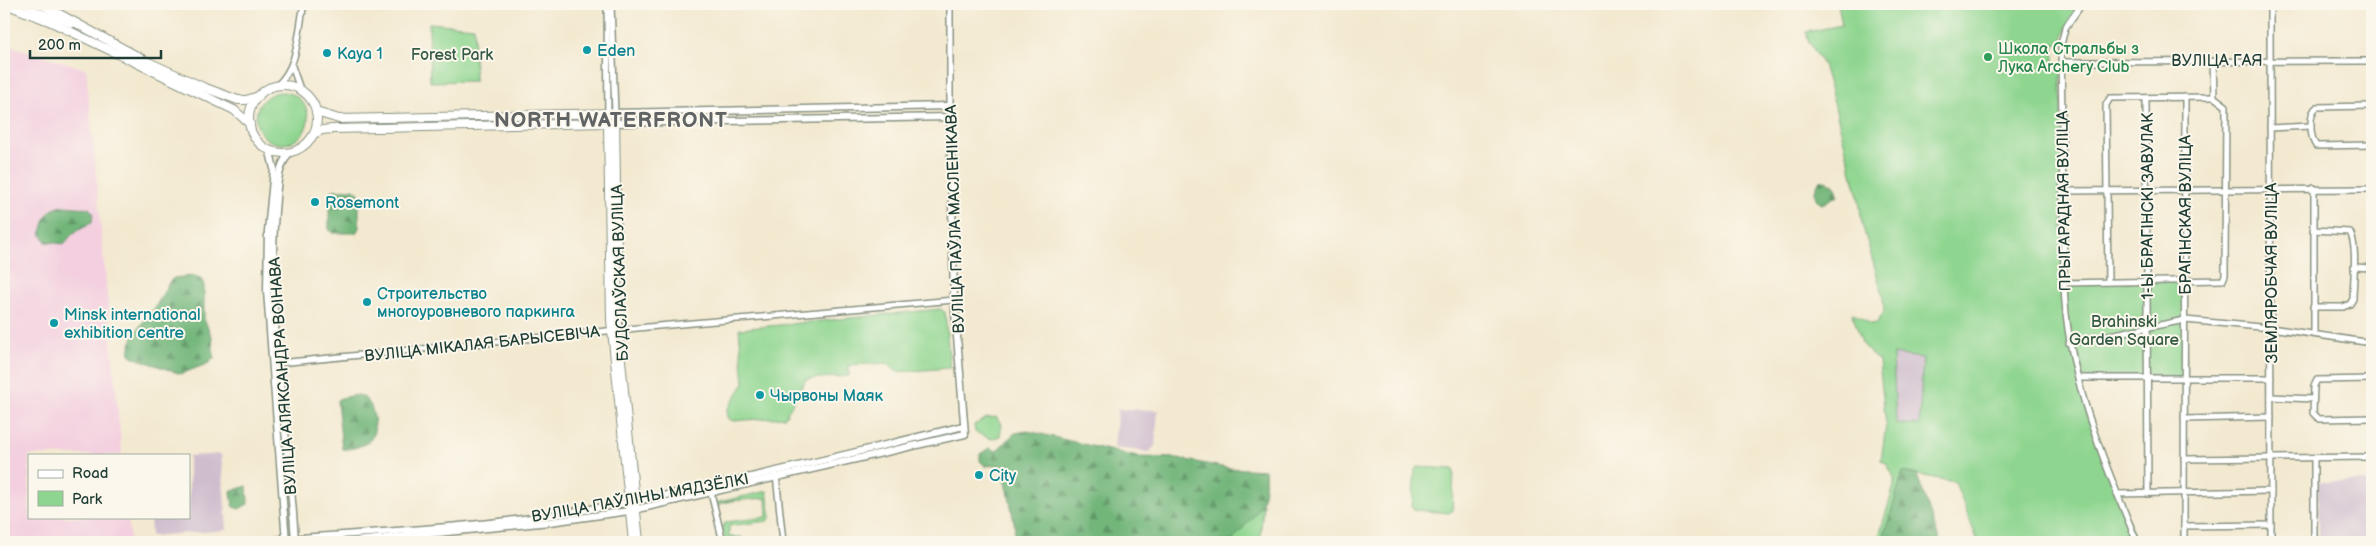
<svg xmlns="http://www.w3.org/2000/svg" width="2376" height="546" font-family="'Balsamiq Sans',sans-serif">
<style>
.built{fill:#f3cfdf}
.industrial{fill:#cfbdce}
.green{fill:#8ed58f;stroke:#568962;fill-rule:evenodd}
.forest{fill:url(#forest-firs);stroke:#487a57}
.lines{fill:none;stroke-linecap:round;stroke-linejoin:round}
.minor-casing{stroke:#899382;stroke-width:8}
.tertiary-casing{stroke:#899382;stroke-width:9}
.secondary-casing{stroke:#899382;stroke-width:10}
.minor{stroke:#fff;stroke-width:5}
.tertiary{stroke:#fff;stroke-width:6}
.secondary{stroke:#fff;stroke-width:8}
.culture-dot{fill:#0f9aa8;stroke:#fbf7ec;stroke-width:2}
.leisure-dot{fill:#2e9e5b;stroke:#fbf7ec;stroke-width:2}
.labels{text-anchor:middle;stroke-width:4;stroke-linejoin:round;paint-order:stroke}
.leisure-label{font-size:16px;fill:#27864d;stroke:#fbf7ec;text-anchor:start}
.culture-label{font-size:16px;fill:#0d838f;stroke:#fbf7ec;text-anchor:start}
.park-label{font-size:16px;fill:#355b46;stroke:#fbf7ec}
.street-label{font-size:16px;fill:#1f3d34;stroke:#fbf7ec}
.district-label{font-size:21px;font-weight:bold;letter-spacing:1px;fill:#616464;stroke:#fbf7ec}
</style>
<defs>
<pattern id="forest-firs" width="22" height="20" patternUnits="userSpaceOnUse" patternTransform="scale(1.25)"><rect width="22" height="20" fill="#72b67a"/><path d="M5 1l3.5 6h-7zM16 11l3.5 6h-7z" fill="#5d9565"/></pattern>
</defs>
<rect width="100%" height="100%" fill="#fbf7ec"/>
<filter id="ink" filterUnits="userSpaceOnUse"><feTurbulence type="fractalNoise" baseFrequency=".02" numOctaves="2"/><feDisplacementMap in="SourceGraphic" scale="10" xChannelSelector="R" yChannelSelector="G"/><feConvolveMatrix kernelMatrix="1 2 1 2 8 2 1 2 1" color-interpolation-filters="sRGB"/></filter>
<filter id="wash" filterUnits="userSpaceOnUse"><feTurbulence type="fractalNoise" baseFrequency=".0096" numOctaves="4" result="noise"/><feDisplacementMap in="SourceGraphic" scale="20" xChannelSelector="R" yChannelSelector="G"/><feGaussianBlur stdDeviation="1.12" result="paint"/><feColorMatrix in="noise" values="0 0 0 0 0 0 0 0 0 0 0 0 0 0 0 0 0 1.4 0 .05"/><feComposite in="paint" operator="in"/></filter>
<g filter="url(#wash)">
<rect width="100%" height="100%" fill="#f3e9d0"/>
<!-- built -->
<path class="built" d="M4,44L86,69L122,455H29V517H128L130,539L93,542H4Z"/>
<!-- industrial -->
<g class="industrial">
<path d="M1893,354L1923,358L1919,425L1896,424Z"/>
<path d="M1118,409L1158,410L1155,446L1149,452L1114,448Z"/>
<path d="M221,454L227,530L151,536L150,517H189V456Z"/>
<path d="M2372,481V542H2318V482Z"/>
</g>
<!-- green -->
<g class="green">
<path d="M1838,4H2082L2070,19L2061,44L2054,45V70L2061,71L2063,282L2185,281V378H2078L2091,423L2136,542H1978L1955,482L1903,472L1882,542H1877L1894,486V477L1886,463L1881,461L1886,425L1879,361L1863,346L1852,313L1871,324L1877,323L1884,312L1883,296L1862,224L1859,200L1830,88L1823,65L1809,42L1806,32L1842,25ZM1893,354L1923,358L1919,425L1896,424Z"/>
<path d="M429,23L474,27L475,81L430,82Z"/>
<circle cx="282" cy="118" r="26"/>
<path d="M940,309L945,312L950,368L897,372L887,363L849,365V376L806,379L785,417L733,421L728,418L727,410L744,383L739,329Z"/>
<path d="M996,417L1002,424L1000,436L991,439L975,432L974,425L987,418Z"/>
<path d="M1417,467L1453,469L1454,472L1452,511L1449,513L1415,510L1412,507L1415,469Z"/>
<path d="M767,491L771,517L768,521L729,526V537H742L741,540H726C722,533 720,529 726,522L767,517L766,498L731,501L719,504V507L716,506L715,503Z"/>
<path d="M1263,503L1260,542H1231Z"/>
</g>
<!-- forest -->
<g class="forest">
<path d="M1825,180C1832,183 1838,187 1838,195L1822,204C1813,200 1813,188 1820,181Z"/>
<path d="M354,189L359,193V228L356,233H332L329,229V192L334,190Z"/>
<path d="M63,206L89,208L93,213L92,223C79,227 72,234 64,244L46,242L41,234C44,220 47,208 63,206Z"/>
<path d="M193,276L200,278L204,284V319L212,337L214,358L209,363L181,374L135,358L130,354C128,334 145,322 156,306C161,298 165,289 170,281L174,278Z"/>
<path d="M358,395C373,398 377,422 373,435C370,445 351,450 342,449L337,400L341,398Z"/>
<path d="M1028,431L1138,457L1176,458L1227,468L1265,470C1268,508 1254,514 1231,542H1013L1015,527L1003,467L1000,465L985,466L980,461V454L989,448L996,451L1015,433Z"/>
<path d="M1903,472L1917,475L1940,542H1882Z"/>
<path d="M247,486L248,504L239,509L233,507L231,491Z"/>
</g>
</g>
<g filter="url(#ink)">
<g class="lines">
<defs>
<g id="minor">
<path d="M23,4L72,25"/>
<path d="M607,4L608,123"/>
<path d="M611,4L615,113"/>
<path d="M950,4V106"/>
<path d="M2082,4L2065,28L2061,45L2064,283C2066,373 2103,460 2137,542"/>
<path d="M2270,4L2271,542"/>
<path d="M2062,62L2372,61"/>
<path d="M292,66L300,89"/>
<path d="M276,86C299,68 298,31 304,4"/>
<path d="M2146,99L2148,494"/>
<path d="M2372,106L2317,107C2308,113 2310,137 2316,146L2372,145"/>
<path d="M2270,128L2311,126"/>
<path d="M2064,191L2372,189"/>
<path d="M2354,267L2372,268"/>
<path d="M2108,281L2106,105L2110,98L2214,97"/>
<path d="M2064,283L2223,280L2225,275L2226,106L2214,97L2213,61"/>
<path d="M2313,307H2343L2350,304L2353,299C2353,282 2358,247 2350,232L2313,230"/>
<path d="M2314,334V188"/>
<path d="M2069,343L2185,320L2271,328L2372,343"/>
<path d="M279,363L658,326L954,300"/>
<path d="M2078,378H2271"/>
<path d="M2372,379L2317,380L2314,386L2313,413L2319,419L2372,418"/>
<path d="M2271,397L2313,399"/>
<path d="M2184,419L2271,417"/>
<path d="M2184,459L2372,457"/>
<path d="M776,475L783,542"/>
<path d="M711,493L723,542"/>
<path d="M2117,494L2271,491"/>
<path d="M2184,526L2271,525"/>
<path d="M2184,542L2185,97"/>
<path d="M2314,542V458"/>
</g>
<g id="tertiary">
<path d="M612,123L950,117"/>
<path d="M270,152L274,169L268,231L267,291L286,542"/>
<path d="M289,153C276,170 277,190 275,211C266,322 289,432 295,542"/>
<path d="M251,542C362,532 475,529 585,510C713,489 838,456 964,426"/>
<path d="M346,542L550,522L629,511L965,434L954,300L950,106L615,113"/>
</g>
<g id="secondary">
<path d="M5,4L49,21L234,110L250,124"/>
<path d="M41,4L146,61L203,87L238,100H246L259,96"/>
<circle cx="283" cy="119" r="34"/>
<path d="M316,112L339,119L615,113L618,330L639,542"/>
<path d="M314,134L322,130L333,129L608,123L611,320L633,542"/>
</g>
</defs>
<!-- minor casing -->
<use href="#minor" class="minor-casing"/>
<!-- tertiary casing -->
<use href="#tertiary" class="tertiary-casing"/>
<!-- secondary casing -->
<use href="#secondary" class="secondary-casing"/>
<!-- minor -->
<use href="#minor" class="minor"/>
<!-- tertiary -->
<use href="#tertiary" class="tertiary"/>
<!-- secondary -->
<use href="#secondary" class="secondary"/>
</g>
</g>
<!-- markers -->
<g class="culture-dot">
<circle cx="587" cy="50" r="5"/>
<circle cx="327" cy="53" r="5"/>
<circle cx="315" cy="202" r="5"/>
<circle cx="367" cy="302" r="5"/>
<circle cx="54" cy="323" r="5"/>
<circle cx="760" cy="395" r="5"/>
<circle cx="979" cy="475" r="5"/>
</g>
<circle class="leisure-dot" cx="1988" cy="57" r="5"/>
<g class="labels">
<!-- leisure labels -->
<g class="leisure-label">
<text x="1998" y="54">Школа Стральбы з<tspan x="1998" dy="18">Лука Archery Club</tspan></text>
</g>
<!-- culture labels -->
<g class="culture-label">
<text x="597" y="56">Eden</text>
<text x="337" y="59">Kaya 1</text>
<text x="325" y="208">Rosemont</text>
<text x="377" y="299">Строительство<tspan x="377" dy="18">многоуровневого паркинга</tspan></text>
<text x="64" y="320">Minsk international<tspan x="64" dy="18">exhibition centre</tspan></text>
<text x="770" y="401">Чырвоны Маяк</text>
<text x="989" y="481">City</text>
</g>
<!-- park labels -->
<g class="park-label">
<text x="452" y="60">Forest Park</text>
<text x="2124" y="327">Brahinski<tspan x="2124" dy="18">Garden Square</tspan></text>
</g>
<!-- street labels -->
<g class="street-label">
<text x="2217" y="66">ВУЛІЦА ГАЯ</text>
<text transform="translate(2063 201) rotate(-91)" y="6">ПРЫГАРАДНАЯ ВУЛІЦА</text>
<text transform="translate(2147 206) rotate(-90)" y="6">1-Ы БРАГІНСКІ ЗАВУЛАК</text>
<text transform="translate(2185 215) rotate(-90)" y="6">БРАГІНСКАЯ ВУЛІЦА</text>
<text transform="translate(954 219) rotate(-92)" y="6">ВУЛІЦА ПАЎЛА МАСЛЕНІКАВА</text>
<text transform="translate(619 273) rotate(-92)" y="6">БУДСЛАЎСКАЯ ВУЛІЦА</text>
<text transform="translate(2271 273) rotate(-90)" y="6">ЗЕМЛЯРОБЧАЯ ВУЛІЦА</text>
<text transform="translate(482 343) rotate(-6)" y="6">ВУЛІЦА МІКАЛАЯ БАРЫСЕВІЧА</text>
<text transform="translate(282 376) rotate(-94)" y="6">ВУЛІЦА АЛЯКСАНДРА ВОІНАВА</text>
<text transform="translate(640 497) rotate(-10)" y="6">ВУЛІЦА ПАЎЛІНЫ МЯДЗЁЛКІ</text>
</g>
<!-- district labels -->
<g class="district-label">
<text x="611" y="127">NORTH WATERFRONT</text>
</g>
</g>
<!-- margin -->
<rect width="2376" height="546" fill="none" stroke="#fbf7ec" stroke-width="20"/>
<!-- legend -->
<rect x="28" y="454" width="162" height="65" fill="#fbf7ec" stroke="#a3ada2"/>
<rect x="38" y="470" width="25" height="8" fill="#ffffff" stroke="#a3ada2"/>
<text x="72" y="478" font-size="15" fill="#1f3d34">Road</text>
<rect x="38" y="491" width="25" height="15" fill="#8ed58f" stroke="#a3ada2"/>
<text x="72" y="504" font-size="15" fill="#1f3d34">Park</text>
<!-- scale -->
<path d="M30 50v8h131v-8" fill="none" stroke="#1f3d34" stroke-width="2.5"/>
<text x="38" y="50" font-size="15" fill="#1f3d34" stroke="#fbf7ec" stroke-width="4" paint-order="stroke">200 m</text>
</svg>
